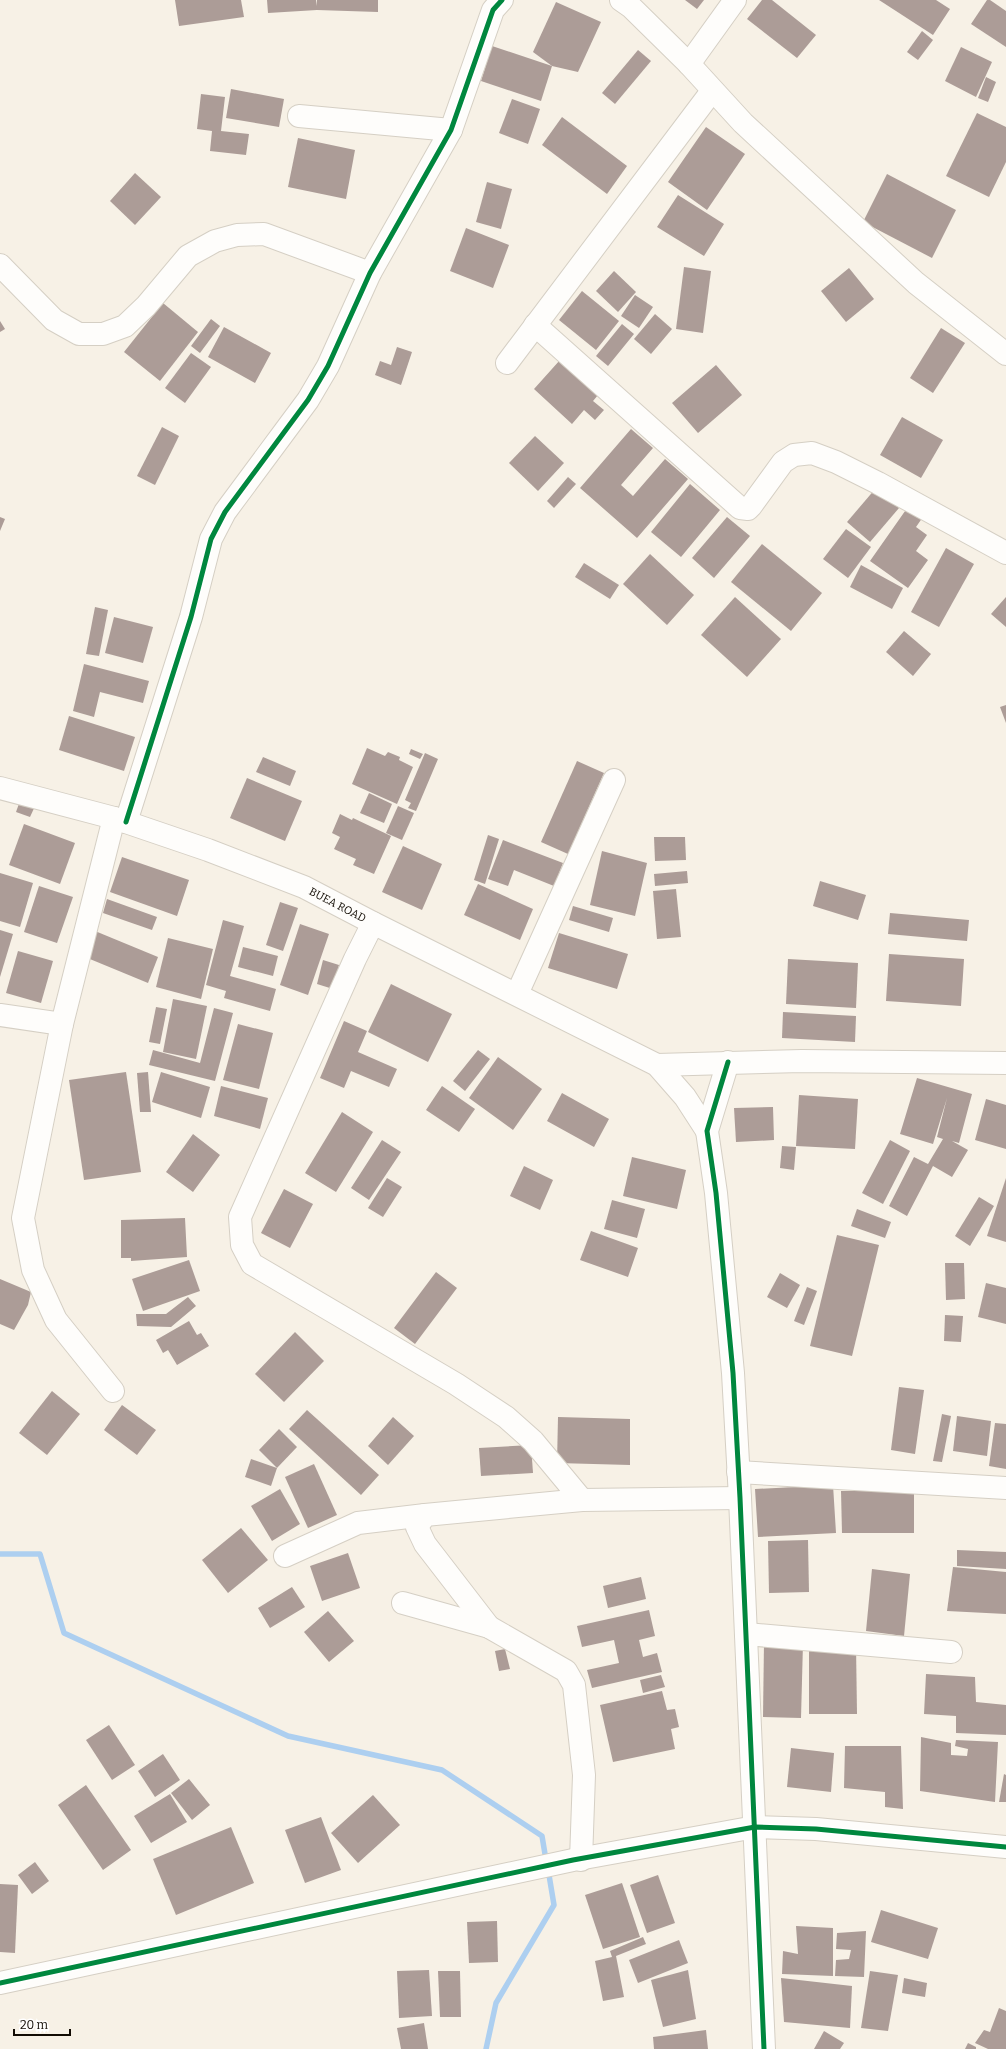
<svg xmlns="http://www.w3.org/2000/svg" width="1006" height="2049" font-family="Bitter,serif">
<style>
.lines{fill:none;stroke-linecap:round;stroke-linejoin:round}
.stream{stroke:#adcff0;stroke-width:5.5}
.building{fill:#ac9c97}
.minor-casing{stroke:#d5cfc4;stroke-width:24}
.minor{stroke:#fefdfb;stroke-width:22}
.cycleway-casing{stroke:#fff;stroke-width:8}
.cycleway{stroke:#00873e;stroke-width:5}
.labels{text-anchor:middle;stroke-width:4;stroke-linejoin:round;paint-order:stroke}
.street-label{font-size:11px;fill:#110b03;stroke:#fff}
</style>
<rect width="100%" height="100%" fill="#f7f1e6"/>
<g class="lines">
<!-- stream -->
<g class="stream">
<path d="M0,1554H40L64,1633L288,1736L442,1770L542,1836L546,1860"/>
<path d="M486,2049L496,2003L554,1905L548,1869"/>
</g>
</g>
<!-- building -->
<g class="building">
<path d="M175,0H241L244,17L179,26Z"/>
<path d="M267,0H316L317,6V0H378V12L317,10L268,13Z"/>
<path d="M685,0H704L697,9Z"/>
<path d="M762,0H772L816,35L797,58L747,19Z"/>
<path d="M879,0H936L950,9L933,35Z"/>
<path d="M987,0H990L1006,11V47L971,24Z"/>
<path d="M556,2L601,22L578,72L552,66L533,52Z"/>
<path d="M922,31L933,40L918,60L907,52Z"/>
<path d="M492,46L552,66L541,101L481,81Z"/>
<path d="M961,47L992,62L976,97L945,81Z"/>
<path d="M638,50L651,61L615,104L602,93Z"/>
<path d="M986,77L996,82L988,102L978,98Z"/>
<path d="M231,89L284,99L279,127L226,118Z"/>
<path d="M201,94L225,97L221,131L249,134L246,155L210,151L212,131L197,129Z"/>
<path d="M512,99L540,109L528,144L499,133Z"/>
<path d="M977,113L1006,127V162L989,197L946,176Z"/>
<path d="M562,117L627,166L607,194L542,145Z"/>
<path d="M706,127L745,154L707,210L668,182Z"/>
<path d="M298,138L355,150L346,199L288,187Z"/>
<path d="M135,173L161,197L135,225L110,201Z"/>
<path d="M887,174L956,210L932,258L863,222Z"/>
<path d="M487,182L512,189L501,229L476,222Z"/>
<path d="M678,195L724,224L704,256L657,227Z"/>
<path d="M466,228L509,245L493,288L450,271Z"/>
<path d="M684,267L711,271L703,333L676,329Z"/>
<path d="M849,268L874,299L846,322L821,291Z"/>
<path d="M614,271L636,292L618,312L596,291Z"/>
<path d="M582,291L619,321L596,350L559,320Z"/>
<path d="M635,295L653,307L639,328L621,316Z"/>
<path d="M163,303L198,332L160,381L124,352Z"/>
<path d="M655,314L672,329L651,354L634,339Z"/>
<path d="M211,319L220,326L200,353L191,346Z"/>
<path d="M0,321L5,329L0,332Z"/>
<path d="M622,324L634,334L608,366L596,356Z"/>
<path d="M224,327L271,353L255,383L208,357Z"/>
<path d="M941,328L965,343L933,393L910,378Z"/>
<path d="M397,347L412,352L401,385L375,375L380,361L391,365Z"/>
<path d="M191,353L211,367L185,403L165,388Z"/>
<path d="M560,360L598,395L593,401L604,410L595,420L584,410L572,424L534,389Z"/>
<path d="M716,365L742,395L698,433L672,403Z"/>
<path d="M902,417L943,440L921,478L880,455Z"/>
<path d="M162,427L179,436L155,485L137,476Z"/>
<path d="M631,429L653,448L621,485L633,496L665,459L688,479L637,538L580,488Z"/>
<path d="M535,436L564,463L538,491L509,463Z"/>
<path d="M568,477L576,484L554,508L547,501Z"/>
<path d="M690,484L720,510L681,557L651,532Z"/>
<path d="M876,488L899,508L870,542L847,522Z"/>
<path d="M910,504L925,514L916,527L927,535L916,551L928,560L908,588L870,561Z"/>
<path d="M0,517L5,519L0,531Z"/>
<path d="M727,517L750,536L714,578L692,558Z"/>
<path d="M846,529L871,547L848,578L823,559Z"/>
<path d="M762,544L822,593L791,631L731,582Z"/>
<path d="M946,548L974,564L939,627L911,612Z"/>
<path d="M650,554L694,595L667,625L623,584Z"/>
<path d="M584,563L619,585L610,599L575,577Z"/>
<path d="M861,565L903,588L892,609L850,587Z"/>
<path d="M735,597L781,639L747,677L701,635Z"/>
<path d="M1006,597V627L991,614Z"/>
<path d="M95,607L108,610L99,656L86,654Z"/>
<path d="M114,617L153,627L143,663L105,653Z"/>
<path d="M904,631L931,654L913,676L886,652Z"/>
<path d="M84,664L149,681L143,703L100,692L94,717L73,711Z"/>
<path d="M1006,705V723L1000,707Z"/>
<path d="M69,716L135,737L124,771L59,750Z"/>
<path d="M367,748L385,756L388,752L400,757L399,760L413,767L397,804L352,784Z"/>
<path d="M411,749L423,754L420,759L409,754Z"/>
<path d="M425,753L438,759L416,811L408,808L411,803L405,800Z"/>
<path d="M263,757L296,771L290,786L256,772Z"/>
<path d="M577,761L604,773L568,854L541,842Z"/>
<path d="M247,778L302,801L285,841L230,818Z"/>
<path d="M369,793L392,804L384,823L360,813Z"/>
<path d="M21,798L36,804L30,817L16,812Z"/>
<path d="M398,806L414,813L402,840L386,833Z"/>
<path d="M340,814L352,820L353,818L391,836L374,874L353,865L356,859L334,849L340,837L332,833Z"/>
<path d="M24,824L75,843L60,884L9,865Z"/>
<path d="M488,835L499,839L485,884L474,880Z"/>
<path d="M654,837H685L686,860L655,861Z"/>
<path d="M503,840L563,863L554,886L514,870L508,886L488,879Z"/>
<path d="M403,846L442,864L422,910L382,892Z"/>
<path d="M602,851L647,863L635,916L590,905Z"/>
<path d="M122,857L189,880L177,916L110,892Z"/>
<path d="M687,871L688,883L655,886L654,874Z"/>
<path d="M0,873L33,883L20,927L0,921Z"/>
<path d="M820,881L866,895L858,920L813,906Z"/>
<path d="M478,884L533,909L520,940L464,915Z"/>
<path d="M39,886L73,897L57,943L24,932Z"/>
<path d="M676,889L681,937L657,939L653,891Z"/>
<path d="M107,899L157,917L152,930L103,913Z"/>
<path d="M280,902L298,908L283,951L266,945Z"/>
<path d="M573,906L613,918L609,932L569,920Z"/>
<path d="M890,913L969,920L967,941L888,934Z"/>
<path d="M223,920L244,926L230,976L276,989L270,1011L224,998L226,991L206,985Z"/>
<path d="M300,924L329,934L308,995L280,985Z"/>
<path d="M0,930L13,934L0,977Z"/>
<path d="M95,931L158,957L148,983L85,957Z"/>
<path d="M559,933L628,954L617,989L548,968Z"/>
<path d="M168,938L213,949L201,999L156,987Z"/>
<path d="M243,947L278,956L273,976L238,967Z"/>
<path d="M18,951L53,961L41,1003L6,993Z"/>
<path d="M889,954L964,959L961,1006L886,1001Z"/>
<path d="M788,959L858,963L856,1008L786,1004Z"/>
<path d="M323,960L339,965L333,989L317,984Z"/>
<path d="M391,984L452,1014L428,1062L368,1032Z"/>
<path d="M173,999L207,1006L196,1059L163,1052Z"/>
<path d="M156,1007L167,1009L160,1044L149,1042Z"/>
<path d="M214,1008L233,1013L215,1081L149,1065L153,1050L200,1063Z"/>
<path d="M783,1012L856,1016L855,1042L782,1038Z"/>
<path d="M344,1021L367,1031L358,1052L397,1069L389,1087L351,1071L344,1088L320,1078Z"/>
<path d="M238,1024L273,1033L259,1089L223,1080Z"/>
<path d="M478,1050L490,1059L465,1091L453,1081Z"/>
<path d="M498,1057L542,1089L513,1130L469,1098Z"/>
<path d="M126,1072L141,1172L84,1180L69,1080Z"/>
<path d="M148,1072L151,1112H140L137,1073Z"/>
<path d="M161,1072L210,1087L201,1118L152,1102Z"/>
<path d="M917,1078L972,1094L959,1143L952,1141L968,1150L952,1177L933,1166L907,1216L889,1206L914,1157L928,1164L943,1139L937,1137L947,1098L933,1144L900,1134Z"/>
<path d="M221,1086L268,1098L260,1129L214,1116Z"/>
<path d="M442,1086L475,1109L459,1132L426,1110Z"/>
<path d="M562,1093L609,1119L594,1147L547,1121Z"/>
<path d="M799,1095L858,1099L855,1149L796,1146Z"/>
<path d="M986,1099L1006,1105V1149L975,1140Z"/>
<path d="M773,1107L774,1140L736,1142L734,1108Z"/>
<path d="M342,1112L373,1132L336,1192L305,1173Z"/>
<path d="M193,1134L220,1155L193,1192L166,1172Z"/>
<path d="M382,1140L401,1152L369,1200L351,1188Z"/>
<path d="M890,1140L910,1151L883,1204L862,1193Z"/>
<path d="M782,1146L796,1147L794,1170L780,1168Z"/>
<path d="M632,1157L686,1170L677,1209L623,1196Z"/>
<path d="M524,1166L553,1180L540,1210L510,1196Z"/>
<path d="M387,1178L402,1187L383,1217L368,1208Z"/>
<path d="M1006,1178V1242L987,1236Z"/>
<path d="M284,1189L313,1204L290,1248L261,1233Z"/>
<path d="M979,1197L994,1206L970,1246L955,1236Z"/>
<path d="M612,1200L645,1209L637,1238L604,1229Z"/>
<path d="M857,1209L891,1222L885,1238L851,1226Z"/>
<path d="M185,1218L187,1257L131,1261V1258H121V1220Z"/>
<path d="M591,1231L638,1248L628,1277L580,1260Z"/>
<path d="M837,1235L879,1245L852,1356L810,1346Z"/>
<path d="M189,1260L200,1291L143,1311L132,1279Z"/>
<path d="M945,1263H964L965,1299L946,1300Z"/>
<path d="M436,1272L457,1288L415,1344L394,1328Z"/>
<path d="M780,1273L800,1285L787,1308L767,1297Z"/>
<path d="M0,1279L31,1292L28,1305L14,1330L0,1324Z"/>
<path d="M986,1283L1006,1288V1324L978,1317Z"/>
<path d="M807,1287L817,1291L804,1325L794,1321Z"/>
<path d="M188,1297L196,1306L171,1327L137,1326L136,1314H166Z"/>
<path d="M945,1315L963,1316L961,1342L944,1341Z"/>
<path d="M189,1321L197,1335L201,1333L209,1346L177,1365L168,1350L163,1353L156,1340Z"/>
<path d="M295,1332L324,1361L284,1402L255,1374Z"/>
<path d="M899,1387L924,1390L915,1454L891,1450Z"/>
<path d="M52,1391L80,1414L47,1455L19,1433Z"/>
<path d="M122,1405L156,1430L137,1455L104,1430Z"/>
<path d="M307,1410L379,1475L361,1495L289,1429Z"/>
<path d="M942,1414L951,1416L942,1462L933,1461Z"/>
<path d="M957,1416L991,1421L987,1456L953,1451Z"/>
<path d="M393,1417L414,1436L388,1465L368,1446Z"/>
<path d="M558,1417L630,1419V1465L557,1463Z"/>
<path d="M995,1423L1006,1424V1469L989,1466Z"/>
<path d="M279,1429L297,1447L277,1468L259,1450Z"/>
<path d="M531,1445L533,1473L481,1476L479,1448Z"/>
<path d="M251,1459L277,1468L271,1486L245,1477Z"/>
<path d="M314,1464L337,1515L308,1528L285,1477Z"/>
<path d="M833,1485L836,1533L758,1537L755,1489Z"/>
<path d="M280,1489L300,1524L272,1541L251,1506Z"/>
<path d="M841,1491H914V1533H842Z"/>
<path d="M241,1528L268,1560L228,1593L202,1560Z"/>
<path d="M808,1540L809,1592L769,1593L768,1541Z"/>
<path d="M957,1550L1006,1552V1569L957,1566Z"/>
<path d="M348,1553L360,1588L322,1601L310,1566Z"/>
<path d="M953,1567L1006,1572V1614L947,1611Z"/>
<path d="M872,1569L910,1574L904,1636L866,1631Z"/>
<path d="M641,1577L646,1599L608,1608L603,1586Z"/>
<path d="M292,1587L305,1607L270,1628L258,1608Z"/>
<path d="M649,1610L655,1636L639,1640L643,1657L657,1653L662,1672L592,1688L587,1670L619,1663L614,1640L582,1647L577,1626Z"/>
<path d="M328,1611L354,1641L329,1662L304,1632Z"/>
<path d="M764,1642L803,1643L801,1718L763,1717Z"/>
<path d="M856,1645L857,1714H809V1646Z"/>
<path d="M505,1649L510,1669L499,1671L495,1651Z"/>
<path d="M926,1674L975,1677L976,1702L1006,1705V1735L956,1733V1716L924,1714Z"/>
<path d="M661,1675L665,1687L643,1693L640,1680Z"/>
<path d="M662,1691L667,1710L675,1709L679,1727L671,1729L675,1749L613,1762L600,1705Z"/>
<path d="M109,1725L135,1765L112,1780L86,1740Z"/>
<path d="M921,1737L951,1743V1755L967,1756L968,1749L955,1746L956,1740L998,1742L995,1802L920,1791Z"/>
<path d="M845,1746H901L903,1809L885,1807V1792L844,1788Z"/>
<path d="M791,1748L834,1753L831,1792L787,1787Z"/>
<path d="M163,1754L180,1780L155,1797L138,1771Z"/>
<path d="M1004,1774L1006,1775V1802H999Z"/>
<path d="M189,1779L210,1805L192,1820L171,1793Z"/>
<path d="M86,1785L131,1850L103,1870L58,1805Z"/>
<path d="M170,1794L187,1822L151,1843L134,1816Z"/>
<path d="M373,1795L400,1825L358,1863L331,1833Z"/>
<path d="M321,1817L341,1870L305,1883L285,1830Z"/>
<path d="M231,1827L254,1883L176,1915L153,1859Z"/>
<path d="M35,1862L49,1881L32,1894L18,1875Z"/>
<path d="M658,1875L675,1923L647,1933L630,1885Z"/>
<path d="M622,1883L640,1937L603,1949L585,1895Z"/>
<path d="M0,1884L18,1885L15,1953L0,1952Z"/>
<path d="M881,1910L938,1928L928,1959L871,1942Z"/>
<path d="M497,1921L498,1962L469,1963L467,1922Z"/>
<path d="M796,1926L833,1928V1976L782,1974L783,1951L798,1954Z"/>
<path d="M866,1931L864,1977L835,1976L836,1960L849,1959L851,1950L836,1949L837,1933Z"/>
<path d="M643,1937L646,1944L616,1956L624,1997L603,2001L595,1961L612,1957L610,1951Z"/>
<path d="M679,1940L688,1963L638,1983L629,1960Z"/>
<path d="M429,1970L432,2016L399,2018L397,1971Z"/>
<path d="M688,1970L696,2019L663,2027L651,1980Z"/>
<path d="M438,1971H460L461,2017H440Z"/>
<path d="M870,1971L898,1975L888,2031L861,2028Z"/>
<path d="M781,1978L852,1986L850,2028L784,2022Z"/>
<path d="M904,1978L927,1983L925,1997L902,1993Z"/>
<path d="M999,2008L1006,2011V2049H988L975,2043L984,2030L990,2032Z"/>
<path d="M424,2023L428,2049H401L397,2028Z"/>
<path d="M706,2030L708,2049H654L653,2037Z"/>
<path d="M824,2031L844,2043L840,2049H814Z"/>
<path d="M968,2043L976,2047V2049H965Z"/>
</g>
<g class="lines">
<defs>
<g id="minor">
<path d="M621,0L631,7L689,64L743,123L916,283L1006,354"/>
<path d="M689,64L735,0"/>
<path d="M299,116L451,130"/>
<path d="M0,265L54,320L79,334H103L125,326L146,306L188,256L215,241L237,235L264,234L370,273"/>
<path d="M535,325L740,508L748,509L751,506L783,462L794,455L812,453L836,462L878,483L1006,553"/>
<path d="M507,363L712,91"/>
<path id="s1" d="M0,788L114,818L208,850L304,887L373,923L657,1065L685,1097L707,1131"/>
<path d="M126,822L191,617L211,539L225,512L285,431L308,400L328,366L370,273L451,130L493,10L502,0"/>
<path d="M373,923L355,959L240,1217L242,1245L252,1264L456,1384L506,1417L533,1441L582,1500"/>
<path d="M517,994L614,780"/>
<path d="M0,1015L62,1024"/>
<path d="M728,1062L707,1131L716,1193L733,1373L740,1498L764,2049"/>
<path d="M657,1065L802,1061L1006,1063"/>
<path d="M113,1391L56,1320L33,1270L23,1218L62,1024L114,818"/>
<path d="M738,1472L1006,1488"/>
<path d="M285,1556L358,1523L425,1515"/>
<path d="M403,1603L489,1627L566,1671L574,1685L584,1775L581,1860"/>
<path d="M489,1627L425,1544L417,1527L425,1515L582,1500L740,1498"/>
<path d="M746,1634L951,1652"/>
<path d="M0,1983L573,1860L755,1827L816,1829L1006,1847"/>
</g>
</defs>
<!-- minor casing -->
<use href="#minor" class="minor-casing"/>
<!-- minor -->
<use href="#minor" class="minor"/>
<defs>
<g id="cycleway">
<path d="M126,822L191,617L211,539L225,512L285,431L308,400L328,366L370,273L451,130L493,10L502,0"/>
<path d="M728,1062L707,1131L716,1193L733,1373L740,1498L764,2049"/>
<path d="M0,1983L573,1860L755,1827L816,1829L1006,1847"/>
</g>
</defs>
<!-- cycleway casing -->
<use href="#cycleway" class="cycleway-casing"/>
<!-- cycleway -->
<use href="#cycleway" class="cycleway"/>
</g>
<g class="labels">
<!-- street labels -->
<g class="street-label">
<text dy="4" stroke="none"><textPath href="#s1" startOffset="358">BUEA ROAD</textPath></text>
</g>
</g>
<!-- scale -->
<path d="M14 2029v6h56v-6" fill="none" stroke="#110b03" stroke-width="2"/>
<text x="20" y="2029" font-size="12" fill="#110b03" stroke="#ffffff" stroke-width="3" paint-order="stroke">20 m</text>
</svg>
